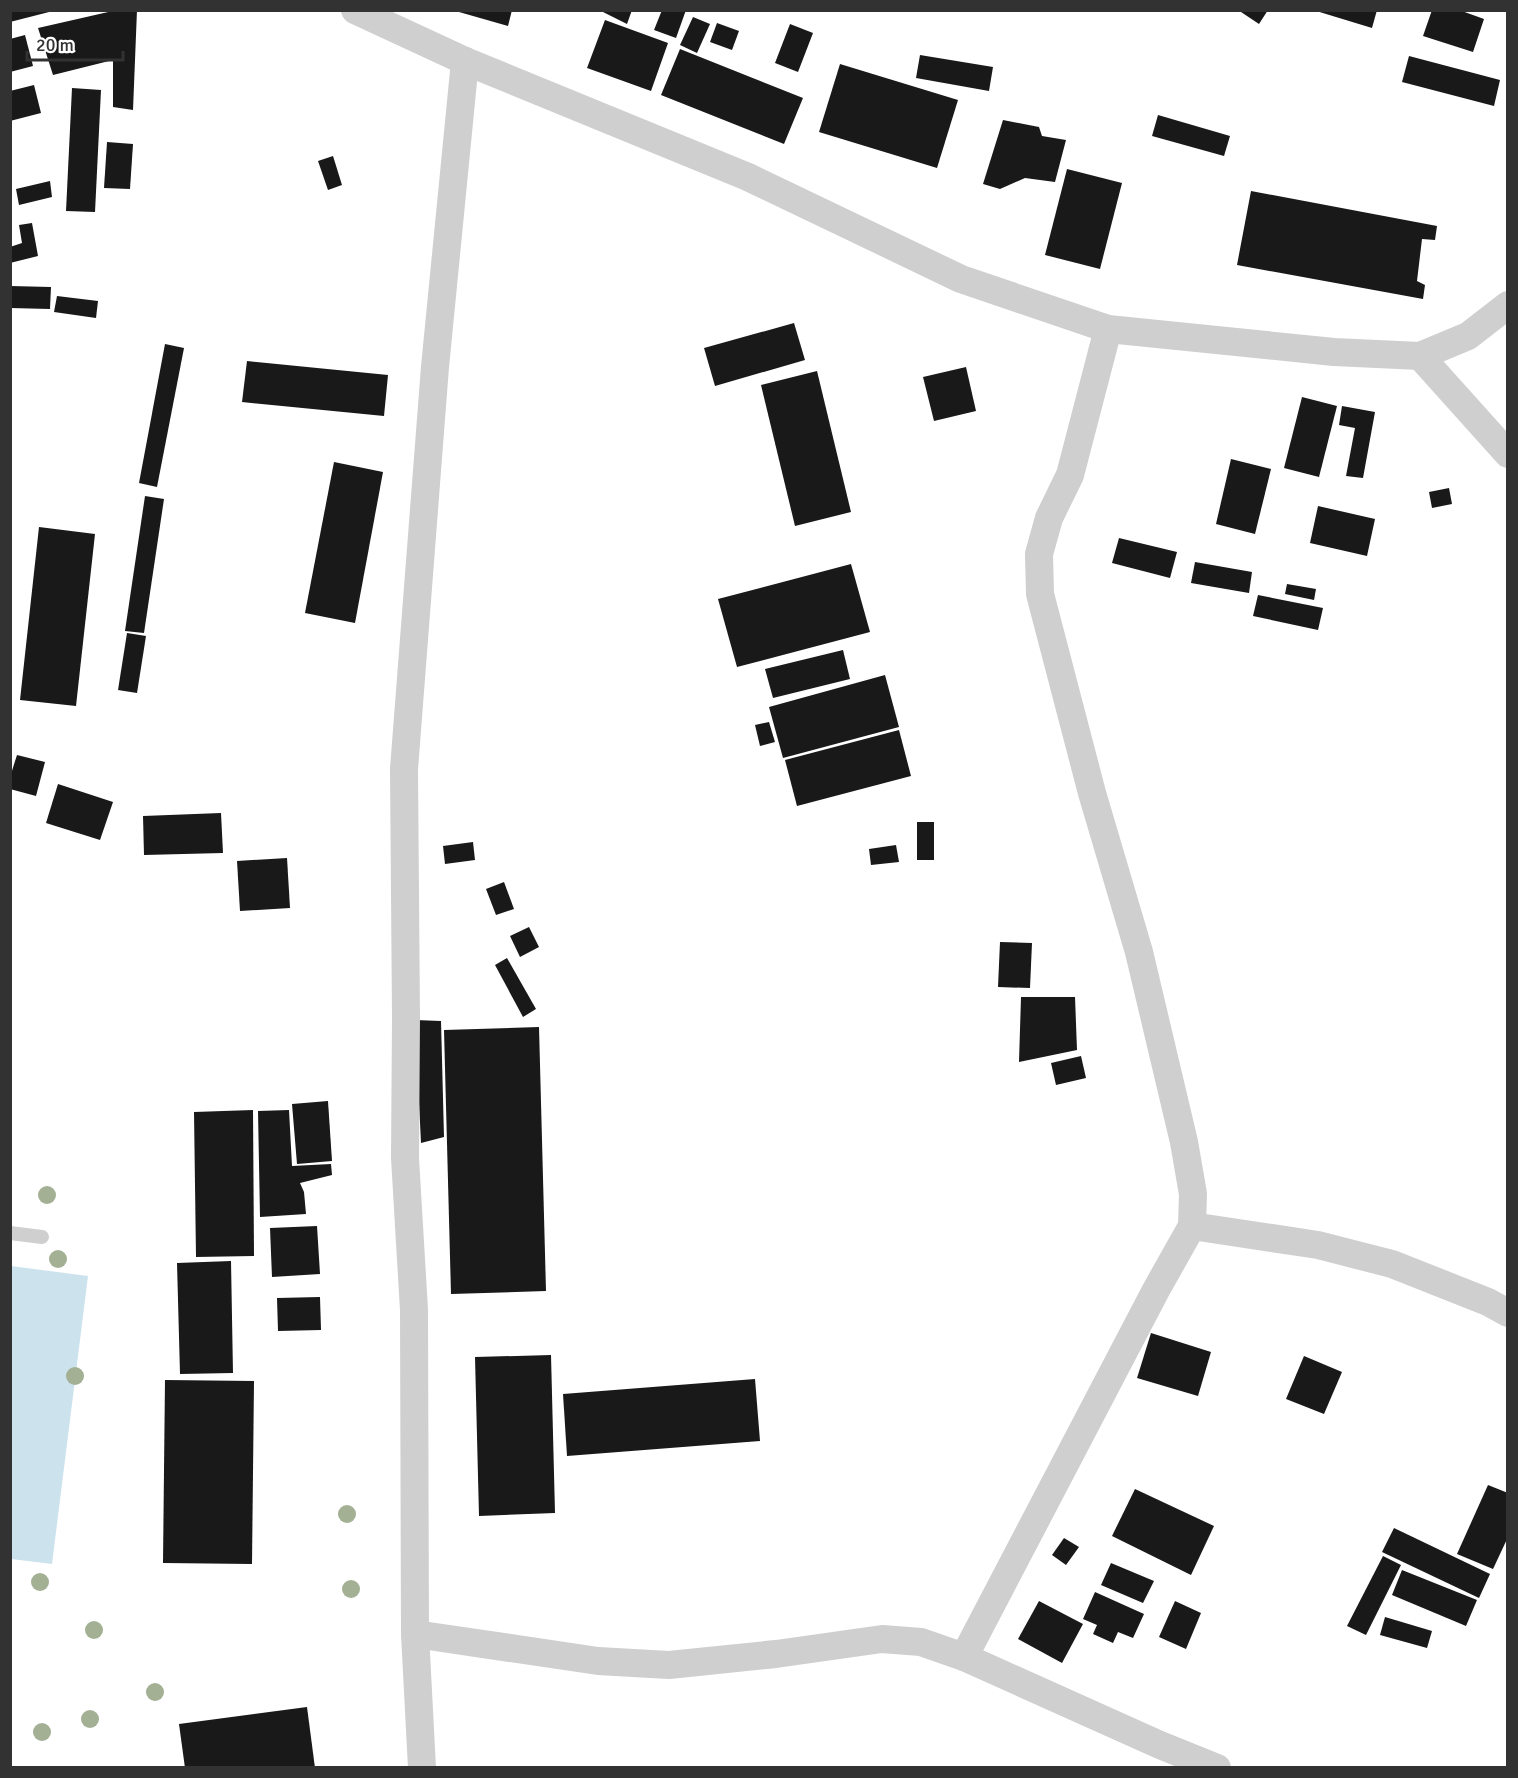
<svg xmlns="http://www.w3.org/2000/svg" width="1518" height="1778" font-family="Signika,sans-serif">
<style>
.water{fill:#cce3ee}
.building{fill:#191919}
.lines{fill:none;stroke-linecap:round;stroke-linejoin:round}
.service{stroke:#cfcfcf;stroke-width:14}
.minor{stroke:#cfcfcf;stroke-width:28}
.tree{fill:#a3b094}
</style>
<rect width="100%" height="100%" fill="#fff"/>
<!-- water -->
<path class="water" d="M11,1266L88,1276L52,1564L11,1559Z"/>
<!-- building -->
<g class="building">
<path d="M10,10H53V11L10,22Z"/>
<path d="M117,10H137L133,110L113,107V60L53,75L38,28Z"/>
<path d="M452,10H512L508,26Z"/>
<path d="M604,10H632L627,24L603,12Z"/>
<path d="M662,10H686L676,38L654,30Z"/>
<path d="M1238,10H1268L1259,24Z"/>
<path d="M1313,10H1377L1372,28Z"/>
<path d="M1432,10H1459L1484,19L1473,52L1423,36Z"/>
<path d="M693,17L710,24L697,53L680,45Z"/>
<path d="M605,20L668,43L651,91L587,68Z"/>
<path d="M717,23L739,31L732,50L710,42Z"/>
<path d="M790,24L813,33L798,72L775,63Z"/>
<path d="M25,35L33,66L10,72V39Z"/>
<path d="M680,49L803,98L784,144L661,95Z"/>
<path d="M920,55L993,67L989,91L916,78Z"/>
<path d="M1409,56L1500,80L1494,106L1402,82Z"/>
<path d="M840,64L958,100L937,168L819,132Z"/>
<path d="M34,85L41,113L10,121V91Z"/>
<path d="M72,88L101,90L95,212L66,211Z"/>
<path d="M1158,115L1230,136L1224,156L1152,136Z"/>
<path d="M1003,120L1039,127L1042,136L1066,140L1055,182L1025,178L1000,189L983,184Z"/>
<path d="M107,142L133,144L130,189L104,188Z"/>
<path d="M333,156L342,185L328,190L318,161Z"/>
<path d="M1067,169L1122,183L1100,269L1045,255Z"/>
<path d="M50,181L52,197L19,205L16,189Z"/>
<path d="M1251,191L1437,226L1435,240L1422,239L1417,281L1425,285L1423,299L1237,265Z"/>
<path d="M32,223L38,256L10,263V247L22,243L19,225Z"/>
<path d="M10,286L51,287L50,309L10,308Z"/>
<path d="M57,296L98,301L96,318L54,312Z"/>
<path d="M794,323L805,360L715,386L704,348Z"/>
<path d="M165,344L184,348L157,487L139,483Z"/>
<path d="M247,361L388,375L384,416L242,402Z"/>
<path d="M966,367L976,411L934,421L923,377Z"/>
<path d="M817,371L851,512L795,526L761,385Z"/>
<path d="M1302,397L1337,406L1319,477L1284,468Z"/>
<path d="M1342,406L1375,412L1363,478L1346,476L1355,428L1339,425Z"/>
<path d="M1231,459L1271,469L1255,534L1216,524Z"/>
<path d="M334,462L383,472L355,623L305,613Z"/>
<path d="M1449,488L1452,504L1432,508L1429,492Z"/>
<path d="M145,496L164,499L144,633L125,631Z"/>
<path d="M1318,506L1375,519L1367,556L1310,543Z"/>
<path d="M39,527L95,534L76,706L20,700Z"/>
<path d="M1119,538L1177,552L1170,578L1112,563Z"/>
<path d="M1195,562L1252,572L1249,593L1191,583Z"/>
<path d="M851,564L870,632L737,667L718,599Z"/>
<path d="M1287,584L1316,589L1314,600L1285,594Z"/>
<path d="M1258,595L1323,608L1318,630L1253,616Z"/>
<path d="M127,633L146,636L137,693L118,690Z"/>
<path d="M843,650L850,679L773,698L765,669Z"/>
<path d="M885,675L899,727L783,758L769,707Z"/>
<path d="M769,722L775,742L760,746L755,725Z"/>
<path d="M899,730L911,776L797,806L785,760Z"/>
<path d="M17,755L45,762L36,796L10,789V777Z"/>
<path d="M58,784L113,802L100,840L46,823Z"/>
<path d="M221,813L223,853L144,855L143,816Z"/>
<rect x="917" y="822" width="17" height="38"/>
<path d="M473,842L475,860L445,864L443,846Z"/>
<path d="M896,845L899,862L871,865L869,849Z"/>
<path d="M287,858L290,908L240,911L237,861Z"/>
<path d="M504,882L514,909L496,915L486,889Z"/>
<path d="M529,927L539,947L520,957L510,936Z"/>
<path d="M1000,942L1032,943L1030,988L998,987Z"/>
<path d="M507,958L536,1009L523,1017L495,965Z"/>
<path d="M1021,997H1075L1077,1050L1019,1062Z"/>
<path d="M415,1020L441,1021L444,1137L421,1143Z"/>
<path d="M539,1027L546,1291L451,1294L444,1030Z"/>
<path d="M1081,1056L1086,1078L1056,1085L1051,1063Z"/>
<path d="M328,1101L332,1161L297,1164L292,1104Z"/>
<path d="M253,1110L254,1256L196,1257L194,1112Z"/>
<path d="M289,1110L292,1166L331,1164L332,1175L300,1183L304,1192L306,1214L260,1217L258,1111Z"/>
<path d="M317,1226L320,1274L272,1277L270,1228Z"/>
<path d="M231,1261L233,1373L180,1374L177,1263Z"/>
<path d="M320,1297L321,1330L278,1331L277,1298Z"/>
<path d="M1151,1333L1211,1352L1198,1396L1137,1378Z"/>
<path d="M551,1355L555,1513L479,1516L475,1357Z"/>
<path d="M1304,1356L1342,1372L1324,1414L1286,1399Z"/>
<path d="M755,1379L760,1441L567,1456L563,1394Z"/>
<path d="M165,1380L254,1381L252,1564L163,1563Z"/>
<path d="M1488,1485L1508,1493V1537L1493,1569L1457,1554Z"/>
<path d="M1135,1489L1214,1526L1191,1575L1112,1536Z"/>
<path d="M1394,1528L1490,1574L1479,1598L1382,1552Z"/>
<path d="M1064,1538L1079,1547L1066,1565L1052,1555Z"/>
<path d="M1383,1556L1401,1565L1366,1635L1347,1626Z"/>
<path d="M1111,1563L1154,1581L1143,1603L1101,1585Z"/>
<path d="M1402,1570L1477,1600L1466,1626L1392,1595Z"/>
<path d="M1095,1592L1144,1614L1133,1638L1118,1632L1113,1643L1093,1634L1097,1625L1083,1619Z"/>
<path d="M1039,1601L1083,1624L1062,1663L1018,1639Z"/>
<path d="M1175,1601L1201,1613L1186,1649L1159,1637Z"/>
<path d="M1385,1617L1432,1631L1427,1648L1380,1635Z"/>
<path d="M307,1707L315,1768H185L179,1724Z"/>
</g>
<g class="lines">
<!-- service -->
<path class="service" d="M10,1233L42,1237"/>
<!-- minor -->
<g class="minor">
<path d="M355,10L465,61L748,177L961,279L1108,329L1334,352L1420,356L1468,336L1508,305"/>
<path d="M1420,356L1508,454"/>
<path d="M1192,1226L1318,1245L1392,1264L1488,1302L1508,1313"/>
<path d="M415,1634L598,1661L669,1665L776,1654L882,1639L921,1642L964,1657L1160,1745L1217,1768"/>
<path d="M964,1657L1156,1290L1192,1226L1193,1194L1184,1142L1139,952L1092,793L1040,594L1039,554L1049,518L1070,475L1108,329"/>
<path d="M422,1768L415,1634L414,1310L405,1158L406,1018L404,769L435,367L465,61"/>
</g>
</g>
<!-- trees -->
<g class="tree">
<circle cx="47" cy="1195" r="9"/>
<circle cx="58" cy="1259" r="9"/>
<circle cx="75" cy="1376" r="9"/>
<circle cx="347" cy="1514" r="9"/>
<circle cx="40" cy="1582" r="9"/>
<circle cx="351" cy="1589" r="9"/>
<circle cx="94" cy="1630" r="9"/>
<circle cx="155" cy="1692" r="9"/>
<circle cx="90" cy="1719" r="9"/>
<circle cx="42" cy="1732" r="9"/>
</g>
<!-- border -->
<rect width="1518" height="1778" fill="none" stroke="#323232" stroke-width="24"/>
<!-- scale -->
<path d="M27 51v9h96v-9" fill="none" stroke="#323232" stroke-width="3"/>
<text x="36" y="51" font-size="18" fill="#323232" stroke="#ffffff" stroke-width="4.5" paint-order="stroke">20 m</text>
</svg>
